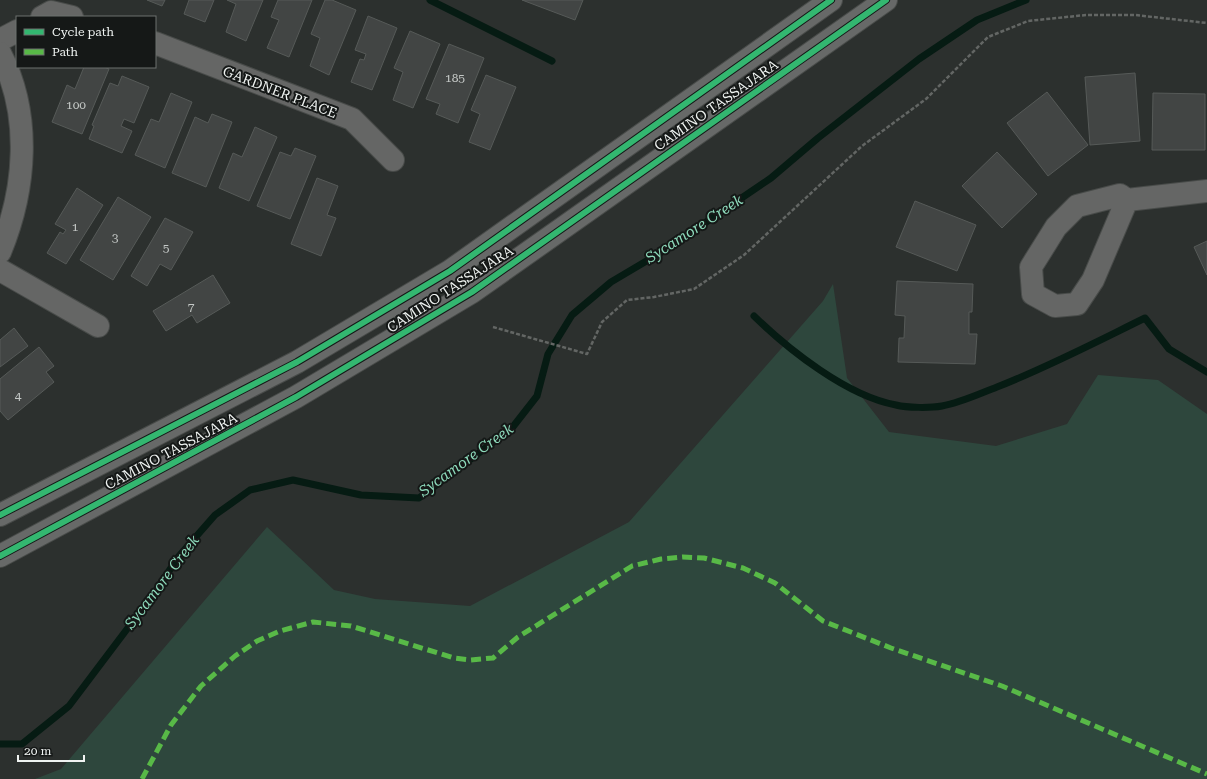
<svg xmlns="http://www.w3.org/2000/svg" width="1207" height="779" font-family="'Roboto Serif',serif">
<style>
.green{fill:#2e473d}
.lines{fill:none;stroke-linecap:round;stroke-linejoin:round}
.stream{stroke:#061b13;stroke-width:7}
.building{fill:#424544;stroke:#565a58}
.minor-casing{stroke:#484b49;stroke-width:24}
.secondary-casing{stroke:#484b49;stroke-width:24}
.path{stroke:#636664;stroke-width:2.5;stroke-dasharray:4 2;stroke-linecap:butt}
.minor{stroke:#656665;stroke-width:22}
.secondary{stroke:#676968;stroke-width:22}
.quiet{stroke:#58b947;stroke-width:5;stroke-dasharray:10 5;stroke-linecap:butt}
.cycleway-casing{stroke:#151817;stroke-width:8}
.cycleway{stroke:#33b770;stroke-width:6}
.labels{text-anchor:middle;stroke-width:4;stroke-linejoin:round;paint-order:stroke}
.number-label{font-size:12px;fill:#c4c8c6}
.street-label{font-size:14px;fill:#f0f4f2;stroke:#151817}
.water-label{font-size:15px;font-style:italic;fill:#8ddabb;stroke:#151817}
</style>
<rect width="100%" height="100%" fill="#2c302e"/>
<!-- green -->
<path class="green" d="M833,284L847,378L889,432L996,446L1067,424L1098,375L1158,380L1207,414V779H35L61,769L267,527L334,590L375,599L470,606L629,522L823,301Z"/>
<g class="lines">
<!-- stream -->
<g class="stream">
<path d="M430,0L552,61"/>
<path d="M754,316C789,350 847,396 896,405C907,408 931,408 942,406C960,403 979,394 997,387C1048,367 1096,342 1145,318L1169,349L1207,372"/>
<path d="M0,744H22L69,706L155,592L179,556L215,515L250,490L293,480L361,495L419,498L512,428L537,396L548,354L572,315L611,282L665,250L771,178L818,138L919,59L977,20L1026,0"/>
</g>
</g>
<!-- building -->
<g class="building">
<path d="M147,0H165L162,6Z"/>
<path d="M189,0H214L205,22L184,14Z"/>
<path d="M227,0H263L246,41L226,32L236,4Z"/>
<path d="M278,0H312L289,57L267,48L279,20L271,17Z"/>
<path d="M325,0H332L356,10L329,75L310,66L320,38L311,34Z"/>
<path d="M522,0H583L575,20Z"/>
<path d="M368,16L397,28L372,90L351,82L360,59L364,60L366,54L355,50Z"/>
<path d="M410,31L440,44L413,108L393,100L403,72L394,68Z"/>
<path d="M449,44L484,58L458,123L436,114L440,104L426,99Z"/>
<path d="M84,67H104L109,69L82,134L52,122L67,85L75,89Z"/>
<path d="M1135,73L1140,141L1090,145L1085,77Z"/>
<path d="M486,75L516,87L490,150L469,142L480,114L471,110Z"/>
<path d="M122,76L149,87L134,123L124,119L121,126L132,131L122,153L89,139L94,126L92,125L110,83L118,86Z"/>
<path d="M1047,92L1088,145L1048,176L1007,123Z"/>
<path d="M171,93L192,102L165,168L135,155L151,119L159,122Z"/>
<path d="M1153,93L1205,94V150H1152Z"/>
<path d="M212,114L232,122L206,187L172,173L195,117L208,123Z"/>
<path d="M255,127L277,137L249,201L219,188L233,153L242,157Z"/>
<path d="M295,148L316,156L290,219L257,206L280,152L291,156Z"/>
<path d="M997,152L1037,194L1002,228L962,186Z"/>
<path d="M317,178L338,186L327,215L336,218L321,256L291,244Z"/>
<path d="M77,188L103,205L66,264L47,253L60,232L63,234L66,230L55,224Z"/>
<path d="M118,197L151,217L113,280L80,260Z"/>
<path d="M915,201L976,225L957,271L896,247Z"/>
<path d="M165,218L193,232L171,270L160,264L147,286L131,276Z"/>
<path d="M1207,241V275L1194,247Z"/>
<path d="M213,275L230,303L197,323L192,315L166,331L153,311Z"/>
<path d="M897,281L973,284L972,312H969V334H977L975,364L898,362L899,338H904L905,316L895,315Z"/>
<path d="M14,328L28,346L0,367V340Z"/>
<path d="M39,347L54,366L46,372L54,382L8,420L0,411V379Z"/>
</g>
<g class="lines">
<defs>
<g id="minor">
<path d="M42,17L51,12L72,17"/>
<path d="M0,40L17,31"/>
<path d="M155,43L352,119L393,160"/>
<path d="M0,53C32,115 26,189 0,252"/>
<path d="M1127,200L1093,280L1077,304L1055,306L1033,294L1031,267L1056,227L1077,206L1120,195L1127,200L1207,191"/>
<path d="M0,270L98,326"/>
</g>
<g id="secondary">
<path d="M0,515L297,362L450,271L831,0"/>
<path d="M0,556L296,397L472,292L886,0"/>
</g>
</defs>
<!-- minor casing -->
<use href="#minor" class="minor-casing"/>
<!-- secondary casing -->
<use href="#secondary" class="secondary-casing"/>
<!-- path -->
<path class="path" d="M493,327L587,354L602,322L627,300L654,297L694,289L744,255L862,146L926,99L988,37L1028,21L1086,15H1135L1207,23"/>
<!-- minor -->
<use href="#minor" class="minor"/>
<!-- secondary -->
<use href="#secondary" class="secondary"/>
<!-- quiet -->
<path class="quiet" d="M142,779L171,725L201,686L235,656L257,641L280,631L313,622L351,626L454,658L470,660L493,658L518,637L632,566L661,559L683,557L704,558L743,568L775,583L823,621L891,648L1002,686L1207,774"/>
<defs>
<g id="cycleway">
<path d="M0,515L297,362L450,271L831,0"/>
<path d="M0,556L296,397L472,292L886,0"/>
</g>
</defs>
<!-- cycleway casing -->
<use href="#cycleway" class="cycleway-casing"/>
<!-- cycleway -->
<use href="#cycleway" class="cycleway"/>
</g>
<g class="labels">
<!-- number labels -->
<g class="number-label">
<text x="455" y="82">185</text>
<text x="76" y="109">100</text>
<text x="75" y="231">1</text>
<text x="115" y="242">3</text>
<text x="166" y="252">5</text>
<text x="191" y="311">7</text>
<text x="18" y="400">4</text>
</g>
<!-- street labels -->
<g class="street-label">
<text transform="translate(280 92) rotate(21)" y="5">GARDNER PLACE</text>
<text transform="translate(716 105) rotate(-35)" y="5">CAMINO TASSAJARA</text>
<text transform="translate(450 289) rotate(-33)" y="5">CAMINO TASSAJARA</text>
<text transform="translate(171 451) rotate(-28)" y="5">CAMINO TASSAJARA</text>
</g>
<!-- water labels -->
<g class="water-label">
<text transform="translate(694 229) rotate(-33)" y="5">Sycamore Creek</text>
<text transform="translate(466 460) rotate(-36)" y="5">Sycamore Creek</text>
<text transform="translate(162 582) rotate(-53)" y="5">Sycamore Creek</text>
</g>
</g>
<!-- legend -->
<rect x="16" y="16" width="140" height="52" fill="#151817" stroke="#6d706f"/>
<rect x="24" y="29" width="20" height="6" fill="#33b770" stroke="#6d706f"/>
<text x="52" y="36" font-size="12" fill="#f0f4f2">Cycle path</text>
<rect x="24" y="49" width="20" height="6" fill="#58b947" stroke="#6d706f"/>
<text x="52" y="56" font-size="12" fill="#f0f4f2">Path</text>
<!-- scale -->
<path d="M18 755v6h66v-6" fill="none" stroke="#f0f4f2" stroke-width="2"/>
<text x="24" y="755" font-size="12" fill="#f0f4f2" stroke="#151817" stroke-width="3" paint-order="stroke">20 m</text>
</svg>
